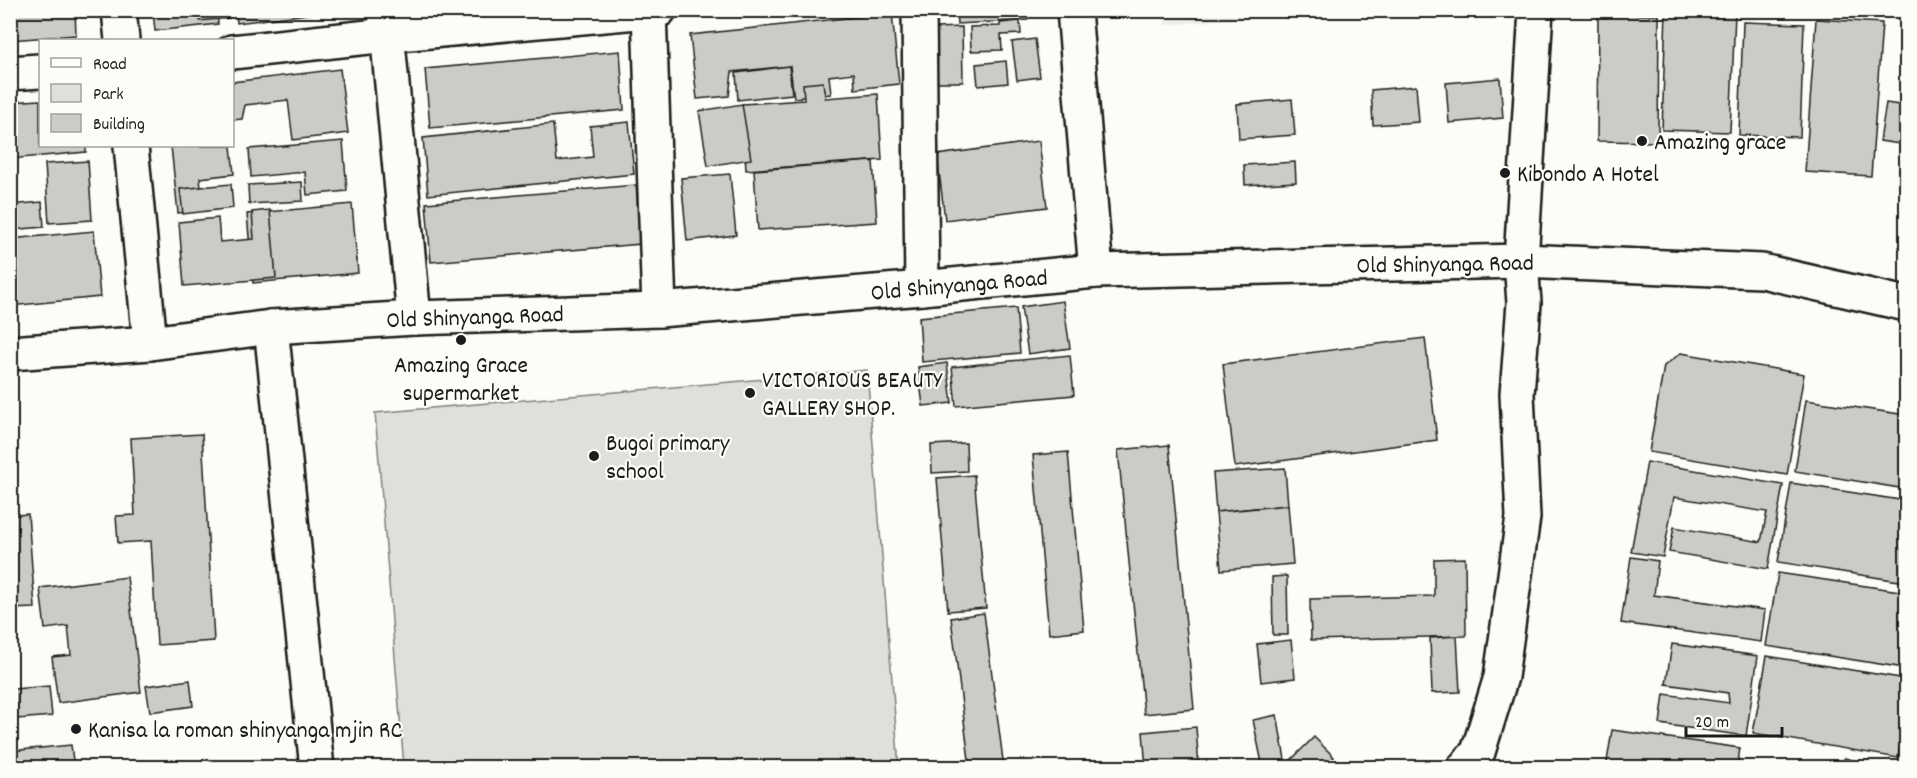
<svg xmlns="http://www.w3.org/2000/svg" width="1917" height="778" font-family="Dekko,sans-serif">
<style>
.built{fill:#eeede9}
.green{fill:#e0dfdb;stroke:#7e7e7c;stroke-width:1.5}
.building{fill:#cccbc8;stroke:#1c1c1c;stroke-width:1.5}
.lines{fill:none;stroke-linecap:round;stroke-linejoin:round}
.street-casing{stroke:#1c1c1c;stroke-width:38}
.secondary-casing{stroke:#1c1c1c;stroke-width:38}
.street{stroke:#fdfcf7;stroke-width:33}
.secondary{stroke:#fdfcf7;stroke-width:33}
.poi-dot{fill:#1c1c1c;stroke:#fdfcf7;stroke-width:2}
.labels{text-anchor:middle;stroke-width:4.5;stroke-linejoin:round;paint-order:stroke}
.poi-label{font-size:24px;fill:#1c1c1c;stroke:#fdfcf7;text-anchor:start}
.street-label{font-size:24px;fill:#1c1c1c;stroke:#fdfcf7}
</style>
<rect width="100%" height="100%" fill="#fdfcf7"/>
<filter id="ink" filterUnits="userSpaceOnUse"><feTurbulence type="fractalNoise" baseFrequency=".0167" numOctaves="2"/><feDisplacementMap in="SourceGraphic" scale="12" xChannelSelector="R" yChannelSelector="G"/><feConvolveMatrix kernelMatrix="1 2 1 2 8 2 1 2 1" color-interpolation-filters="sRGB"/></filter>
<g filter="url(#ink)">
<!-- built -->
<path class="built" d="M1164,11V10L1326,11L1165,25Z"/>
<!-- green -->
<path class="green" d="M867,370L899,767H404L375,413Z"/>
<!-- building -->
<g class="building">
<path d="M21,10H75L76,35L10,40V12Z"/>
<path d="M153,10H217L218,24L155,31Z"/>
<path d="M198,10H228L229,18L200,21Z"/>
<path d="M236,10H330V11L237,23Z"/>
<path d="M956,10H1028V20L957,24Z"/>
<path d="M1666,11L1735,13L1730,132L1662,130Z"/>
<path d="M892,13L899,84L855,89L854,73L829,76L831,94L794,98L790,66L732,72L729,96L697,99L690,35Z"/>
<path d="M1598,14L1659,15L1658,142L1597,141Z"/>
<path d="M1816,19L1882,23L1871,176L1805,172Z"/>
<path d="M1020,21L1021,34L1001,35L1002,50L971,51L970,27L1000,26V23Z"/>
<path d="M1743,22L1804,24L1800,137L1739,135Z"/>
<path d="M962,27L963,82H936L935,28Z"/>
<path d="M1035,39L1040,77L1017,80L1012,42Z"/>
<path d="M620,51L624,110L430,128L425,69Z"/>
<path d="M1006,61L1008,83L978,86L976,64Z"/>
<path d="M789,66L792,94L738,100L736,73Z"/>
<path d="M340,69L348,133L293,140L288,100L245,105L242,119L232,120V82Z"/>
<path d="M1500,78L1503,118L1449,123L1446,83Z"/>
<path d="M823,82L825,98L878,94L882,160L746,170L742,104L804,100L803,84Z"/>
<path d="M1416,86L1419,122L1373,125L1371,90Z"/>
<path d="M1292,99L1295,135L1239,139L1237,104Z"/>
<path d="M40,100V146H86V152L10,159V102Z"/>
<path d="M1886,103L1906,106V145L1880,141Z"/>
<path d="M742,104L751,159L708,166L699,111Z"/>
<path d="M629,122L634,174L428,195L423,138L553,124L557,161L593,157L590,126Z"/>
<path d="M343,141L347,191L307,195L305,172L251,177L249,149Z"/>
<path d="M1039,141L1047,207L945,220L937,155Z"/>
<path d="M171,146H231L234,174L200,178L203,210L178,213Z"/>
<path d="M88,161L92,220L49,223L45,164Z"/>
<path d="M873,161L877,222L758,230L754,170Z"/>
<path d="M1295,162L1296,182L1245,185L1244,165Z"/>
<path d="M730,174L736,235L687,241L681,178Z"/>
<path d="M302,182L303,201L249,204L248,185Z"/>
<path d="M231,184L233,208L183,214L180,189Z"/>
<path d="M636,185L641,244L431,262L426,203Z"/>
<path d="M42,202L44,227L10,230V205Z"/>
<path d="M352,204L358,273L253,283L247,214Z"/>
<path d="M270,210L276,278L184,286L179,222L218,218L220,242L254,239L252,212Z"/>
<path d="M94,231L100,297L10,306V239Z"/>
<path d="M1063,301L1070,348L1028,354L1021,307Z"/>
<path d="M1016,308L1020,353L922,362L919,317Z"/>
<path d="M1425,338L1437,440L1235,467L1223,364Z"/>
<path d="M1681,353L1804,374L1787,475L1649,452L1664,366Z"/>
<path d="M1070,355L1074,395L956,406L952,367Z"/>
<path d="M947,363L952,403L923,406L918,367Z"/>
<path d="M1806,400L1906,415V489L1795,471Z"/>
<path d="M202,434L214,641L157,645L151,541L118,543L116,516L135,515L131,438Z"/>
<path d="M966,443L967,471L932,473L931,445Z"/>
<path d="M1169,445L1194,709L1144,714L1118,450Z"/>
<path d="M1068,452L1084,630L1049,634L1033,455Z"/>
<path d="M1647,462L1783,485L1768,569L1669,552L1674,527L1761,542L1767,512L1674,497L1663,557L1631,552Z"/>
<path d="M1285,468L1288,505L1216,512L1213,473Z"/>
<path d="M13,473L16,515L28,514L35,608L10,609V474Z"/>
<path d="M974,475L986,608L948,611L937,478Z"/>
<path d="M1791,483L1906,501V582L1778,562Z"/>
<path d="M1288,505L1293,564L1221,570L1216,512Z"/>
<path d="M1631,557L1658,561L1654,595L1765,610L1761,642L1621,623Z"/>
<path d="M1465,558L1466,636L1311,640L1310,599L1434,596V559Z"/>
<path d="M1778,573L1906,592L1905,668L1766,646Z"/>
<path d="M1287,576L1288,635H1273L1272,577Z"/>
<path d="M127,577L141,692L58,703L52,657L71,655L68,626L45,629L40,588Z"/>
<path d="M984,613L1004,768H970L951,618Z"/>
<path d="M1457,636L1460,692L1432,693L1430,638Z"/>
<path d="M1291,640L1295,678L1261,682L1257,644Z"/>
<path d="M1672,644L1758,656L1746,736L1660,724L1664,694L1729,703L1728,693L1666,684Z"/>
<path d="M1767,656L1906,679V708L1898,758L1753,733Z"/>
<path d="M190,680L193,706L150,712L146,686Z"/>
<path d="M49,686L52,716L17,719L14,689Z"/>
<path d="M1277,715L1286,765L1314,737L1334,757L1324,768H1263L1253,720Z"/>
<path d="M1196,727L1199,768H1146L1143,732Z"/>
<path d="M1612,730L1740,748L1737,768H1606Z"/>
<path d="M71,745L74,768H10V751Z"/>
<path d="M1845,758L1880,768H1835Z"/>
</g>
<g class="lines">
<defs>
<g id="street">
<path d="M119,10L122,40"/>
<path d="M385,10L414,318"/>
<path d="M649,10L659,310"/>
<path d="M919,10L922,288"/>
<path d="M1074,10L1096,271"/>
<path d="M232,52L387,35L659,10"/>
<path d="M10,73L40,71"/>
<path d="M131,146L150,343"/>
<path d="M271,327L317,768"/>
<path d="M1464,768L1478,752L1501,677L1523,517L1517,394L1524,303L1521,261L1536,10"/>
</g>
<path id="secondary" d="M10,353L150,343L271,327L414,318L659,310L922,288L1096,271L1521,261L1762,271L1906,304"/>
</defs>
<!-- street casing -->
<use href="#street" class="street-casing"/>
<!-- secondary casing -->
<use href="#secondary" class="secondary-casing"/>
<!-- street -->
<use href="#street" class="street"/>
<!-- secondary -->
<use href="#secondary" class="secondary"/>
</g>
</g>
<!-- markers -->
<g class="poi-dot">
<circle cx="1642" cy="141" r="6"/>
<circle cx="1505" cy="173" r="6"/>
<circle cx="461" cy="340" r="6"/>
<circle cx="750" cy="393" r="6"/>
<circle cx="594" cy="456" r="6"/>
<circle cx="76" cy="729" r="6"/>
</g>
<g class="labels">
<!-- poi labels -->
<g class="poi-label">
<text x="1654" y="149">Amazing grace</text>
<text x="1517" y="181">Kibondo A Hotel</text>
<text x="461" y="372" text-anchor="middle">Amazing Grace<tspan x="461" dy="28">supermarket</tspan></text>
<text x="762" y="387">VICTORIOUS BEAUTY<tspan x="762" dy="28">GALLERY SHOP.</tspan></text>
<text x="606" y="450">Bugoi primary<tspan x="606" dy="28">school</tspan></text>
<text x="88" y="737">Kanisa la roman shinyanga mjin RC</text>
</g>
<!-- street labels -->
<g class="street-label">
<text transform="translate(1445 263) rotate(-1)" y="8">Old Shinyanga Road</text>
<text transform="translate(959 284) rotate(-5)" y="8">Old Shinyanga Road</text>
<text transform="translate(475 316) rotate(-2)" y="8">Old Shinyanga Road</text>
</g>
</g>
<!-- margin -->
<rect width="1917" height="778" fill="none" stroke="#fdfcf7" stroke-width="36"/>
<rect x="18" y="18" width="1881" height="742" fill="none" stroke="#1c1c1c" stroke-width="2" filter="url(#ink)"/>
<!-- legend -->
<rect x="39" y="39" width="195" height="108" fill="#fdfcf7" stroke="#a3a29f" stroke-width="1.5"/>
<rect x="51" y="58" width="30" height="9" fill="#fdfcf7" stroke="#a3a29f" stroke-width="1.5"/>
<text x="93" y="69" font-size="18" fill="#1c1c1c">Road</text>
<rect x="51" y="84" width="30" height="18" fill="#e0dfdb" stroke="#a3a29f" stroke-width="1.5"/>
<text x="93" y="99" font-size="18" fill="#1c1c1c">Park</text>
<rect x="51" y="114" width="30" height="18" fill="#cccbc8" stroke="#a3a29f" stroke-width="1.5"/>
<text x="93" y="129" font-size="18" fill="#1c1c1c">Building</text>
<!-- scale -->
<path d="M1686 727v9h96v-9" fill="none" stroke="#1c1c1c" stroke-width="3"/>
<text x="1695" y="727" font-size="18" fill="#1c1c1c" stroke="#fdfcf7" stroke-width="4.5" paint-order="stroke">20 m</text>
</svg>
